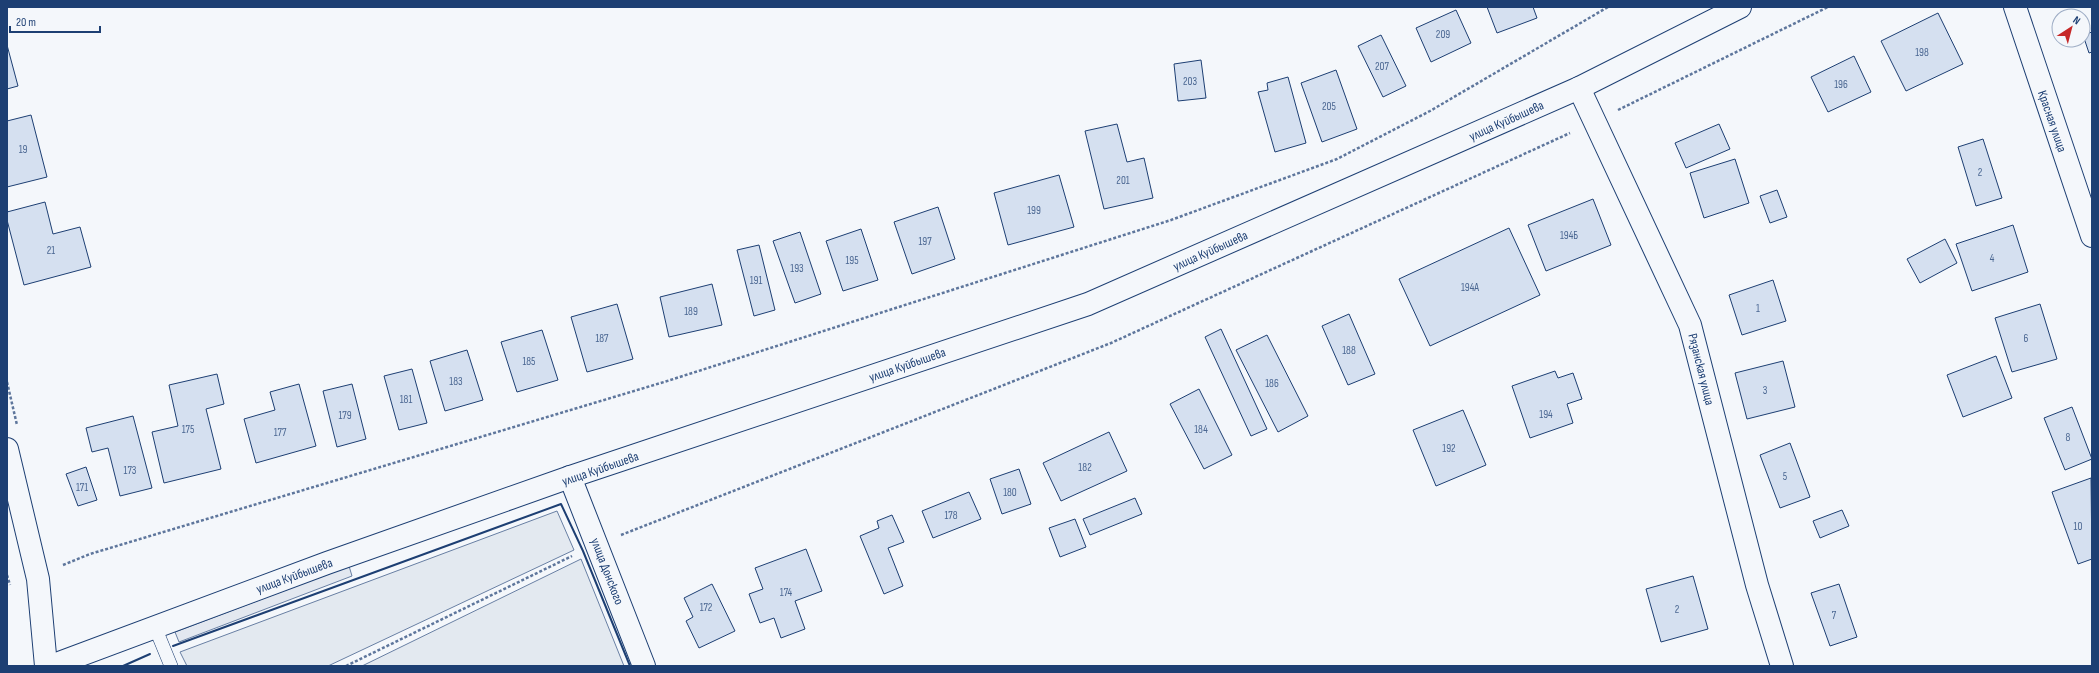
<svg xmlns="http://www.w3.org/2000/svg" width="2099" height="673" font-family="'Sofia Sans Condensed',sans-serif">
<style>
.green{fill:#e3e9f0;stroke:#687fa3}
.parking{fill:#e3e8f0;stroke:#687fa3}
.building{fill:#d5e0f0;stroke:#1d3f73}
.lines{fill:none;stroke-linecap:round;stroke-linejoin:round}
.lane-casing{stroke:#1d3f73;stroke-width:14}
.street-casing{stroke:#1d3f73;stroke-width:24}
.secondary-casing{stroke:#1d3f73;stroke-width:24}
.path{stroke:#5e769c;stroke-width:2.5;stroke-dasharray:3 2;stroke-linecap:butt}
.lane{stroke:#f4f7fb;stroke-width:13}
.street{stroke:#f4f7fb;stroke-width:22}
.secondary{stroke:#f4f7fb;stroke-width:22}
.wall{stroke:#1d3f73;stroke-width:2}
.labels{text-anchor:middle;stroke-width:3;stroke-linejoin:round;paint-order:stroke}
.number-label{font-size:11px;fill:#4b6792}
.street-label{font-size:13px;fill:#1d3f73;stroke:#f4f7fb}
</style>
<rect width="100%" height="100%" fill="#f4f7fb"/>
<!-- green -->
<g class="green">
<path d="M557,511L574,550L328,666H187L180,652Z"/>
<path d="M581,559L624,666H362Z"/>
</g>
<!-- parking -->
<path class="parking" d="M349,566L352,576L179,642L175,632Z"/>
<!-- building -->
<g class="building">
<path d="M1487,7H1533L1537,18L1497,33Z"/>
<path d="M1456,10L1471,43L1431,62L1416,28Z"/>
<path d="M1938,13L1963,64L1906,91L1881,41Z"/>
<path d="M2092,32V52L2089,53L2083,35Z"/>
<path d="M1381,35L1406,86L1383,97L1358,46Z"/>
<path d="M7,45L18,86L7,89Z"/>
<path d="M1854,56L1871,92L1828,112L1811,77Z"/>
<path d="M1201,60L1206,98L1178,101L1174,64Z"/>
<path d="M1336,70L1357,129L1322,142L1301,83Z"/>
<path d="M1288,77L1306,143L1275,152L1258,92L1268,90L1267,83Z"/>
<path d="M31,115L47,177L7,187V121Z"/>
<path d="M1117,124L1127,162L1144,158L1153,198L1104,209L1085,131Z"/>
<path d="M1719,124L1730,149L1686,168L1675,143Z"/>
<path d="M1983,139L2002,198L1976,206L1958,147Z"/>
<path d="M1735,159L1749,203L1704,218L1690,173Z"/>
<path d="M1059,175L1074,227L1008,245L994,193Z"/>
<path d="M1777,190L1787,217L1770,223L1760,196Z"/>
<path d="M1593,199L1611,245L1546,271L1528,225Z"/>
<path d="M45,202L53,234L80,227L91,267L24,285L7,220V212Z"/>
<path d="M938,207L955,259L912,274L894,222Z"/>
<path d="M2013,225L2028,272L1972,291L1956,244Z"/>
<path d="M1509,228L1540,295L1430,346L1399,279Z"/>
<path d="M861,229L878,280L843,291L826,241Z"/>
<path d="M800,232L821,294L795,303L773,241Z"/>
<path d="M1945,239L1957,263L1920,283L1907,259Z"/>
<path d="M759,245L775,310L754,316L737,250Z"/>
<path d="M1773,280L1786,321L1742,335L1729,295Z"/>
<path d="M712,284L722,325L669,337L660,297Z"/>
<path d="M617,304L633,359L587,372L571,317Z"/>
<path d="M2040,304L2057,359L2012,372L1995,318Z"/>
<path d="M1349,314L1375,374L1348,385L1322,326Z"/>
<path d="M1221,329L1267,429L1251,436L1205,337Z"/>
<path d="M542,330L558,380L517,392L501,342Z"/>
<path d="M1267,335L1308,416L1278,432L1236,350Z"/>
<path d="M467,350L483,400L445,411L430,361Z"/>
<path d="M1996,356L2012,398L1963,417L1947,375Z"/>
<path d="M1783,361L1795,407L1747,419L1735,373Z"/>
<path d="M412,369L427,423L399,430L384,376Z"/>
<path d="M1555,371L1558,378L1573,373L1582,399L1567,404L1573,423L1530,438L1512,386Z"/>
<path d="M217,374L224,404L206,409L221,469L164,483L152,432L178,426L169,385Z"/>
<path d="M299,384L316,446L256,463L244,419L275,410L270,392Z"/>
<path d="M352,384L366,439L337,447L323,391Z"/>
<path d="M1199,389L1232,455L1204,469L1170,404Z"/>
<path d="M2072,407L2092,459L2065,470L2044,418Z"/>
<path d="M1463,410L1486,465L1436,486L1413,430Z"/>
<path d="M133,416L152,488L120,496L108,448L92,452L86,428Z"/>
<path d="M1109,432L1127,471L1061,501L1043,463Z"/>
<path d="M1790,443L1810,497L1780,508L1760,455Z"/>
<path d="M86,467L97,500L78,506L66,474Z"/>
<path d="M1019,469L1031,504L1002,514L990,479Z"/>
<path d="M2091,478L2092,559L2078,564L2052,492Z"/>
<path d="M969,492L981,519L933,538L922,511Z"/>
<path d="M1135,498L1142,514L1090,535L1083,519Z"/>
<path d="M1842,510L1849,526L1820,538L1813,521Z"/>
<path d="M892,515L904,542L888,548L903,586L884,594L860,536L879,528L877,521Z"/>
<path d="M1075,519L1086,547L1060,557L1049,528Z"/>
<path d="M806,549L822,591L795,601L805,629L781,638L774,618L760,623L749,594L763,589L755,568Z"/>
<path d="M1693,576L1708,629L1661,642L1646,589Z"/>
<path d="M712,584L735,631L699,648L686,621L693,617L684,598Z"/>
<path d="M1839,584L1857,637L1830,646L1811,593Z"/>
</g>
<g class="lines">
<defs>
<path id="lane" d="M155,627L171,666"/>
<g id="street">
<path d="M2015,7L2092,236"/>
<path d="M1579,88L1690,325L1757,585L1782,666"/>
<path d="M7,449L38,579L46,666"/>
<path d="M570,477L644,666"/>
</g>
<path id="secondary" d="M51,666L327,563L570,477L1088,304L1579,88L1740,7"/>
</defs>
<!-- lane casing -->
<use href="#lane" class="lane-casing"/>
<!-- street casing -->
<use href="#street" class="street-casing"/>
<!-- secondary casing -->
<use href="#secondary" class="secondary-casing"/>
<!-- path -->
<g class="path">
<path d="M1618,110L1828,7"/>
<path d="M7,382L17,425"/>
<path d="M621,535L1111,343L1570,133"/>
<path d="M63,565L90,554L664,382L1171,220L1337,159L1430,111L1608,7"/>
<path d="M7,575L10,585"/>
<path d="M346,666L572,556"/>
</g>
<!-- lane -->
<use href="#lane" class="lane"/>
<!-- street -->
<use href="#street" class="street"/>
<!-- secondary -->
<use href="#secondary" class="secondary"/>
<!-- wall -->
<g class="wall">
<path d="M173,646L561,504L583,551L630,666"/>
<path d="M123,666L150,654"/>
</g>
</g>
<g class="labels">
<!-- number labels -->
<g class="number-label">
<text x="1443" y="38">209</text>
<text x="1922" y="56">198</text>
<text x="1382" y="70">207</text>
<text x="1190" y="85">203</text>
<text x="1841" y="88">196</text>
<text x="1329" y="110">205</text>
<text x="23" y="153">19</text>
<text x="1980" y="176">2</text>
<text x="1123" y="184">201</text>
<text x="1034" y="214">199</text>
<text x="1569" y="239">194Б</text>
<text x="925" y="245">197</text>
<text x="51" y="254">21</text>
<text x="1992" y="262">4</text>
<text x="852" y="264">195</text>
<text x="797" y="272">193</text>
<text x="756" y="284">191</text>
<text x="1470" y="291">194А</text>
<text x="1758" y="312">1</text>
<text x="691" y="315">189</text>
<text x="602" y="342">187</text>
<text x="2026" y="342">6</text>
<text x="1349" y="354">188</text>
<text x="529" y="365">185</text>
<text x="456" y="385">183</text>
<text x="1272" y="387">186</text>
<text x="1765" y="394">3</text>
<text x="406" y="403">181</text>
<text x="1546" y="418">194</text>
<text x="345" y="419">179</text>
<text x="188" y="433">175</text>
<text x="1201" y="433">184</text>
<text x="280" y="436">177</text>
<text x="2068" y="441">8</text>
<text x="1449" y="452">192</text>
<text x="1085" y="471">182</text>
<text x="130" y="474">173</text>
<text x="1785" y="480">5</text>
<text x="82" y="491">171</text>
<text x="1010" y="496">180</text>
<text x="951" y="519">178</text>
<text x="2078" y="530">10</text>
<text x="786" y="596">174</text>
<text x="706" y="611">172</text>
<text x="1677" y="613">2</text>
<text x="1834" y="619">7</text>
</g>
<!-- street labels -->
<g class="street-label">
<text transform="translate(1506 120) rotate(-24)" y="5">улица Куйбышева</text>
<text transform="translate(2053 121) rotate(71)" y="5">Красная улица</text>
<text transform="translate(1210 250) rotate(-24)" y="5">улица Куйбышева</text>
<text transform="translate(907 364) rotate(-19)" y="5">улица Куйбышева</text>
<text transform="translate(1702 369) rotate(76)" y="5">Рязанская улица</text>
<text transform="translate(600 468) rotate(-19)" y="5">улица Куйбышева</text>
<text transform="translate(608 571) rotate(69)" y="5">улица Донского</text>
<text transform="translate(294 575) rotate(-20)" y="5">улица Куйбышева</text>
</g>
</g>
<!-- border -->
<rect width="2099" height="673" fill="none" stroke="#1d3f73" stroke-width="16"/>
<!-- north arrow -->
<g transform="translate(2071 28) rotate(36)"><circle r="19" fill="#f4f7fb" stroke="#9eadc5"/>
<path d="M0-3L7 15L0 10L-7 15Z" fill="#c62828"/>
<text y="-6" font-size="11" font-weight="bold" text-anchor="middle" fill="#1d3f73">N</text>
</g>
<!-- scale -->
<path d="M10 26v6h90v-6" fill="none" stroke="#1d3f73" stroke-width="2"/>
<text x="16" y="26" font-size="12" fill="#1d3f73" stroke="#f4f7fb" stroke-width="3" paint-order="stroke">20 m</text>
</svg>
